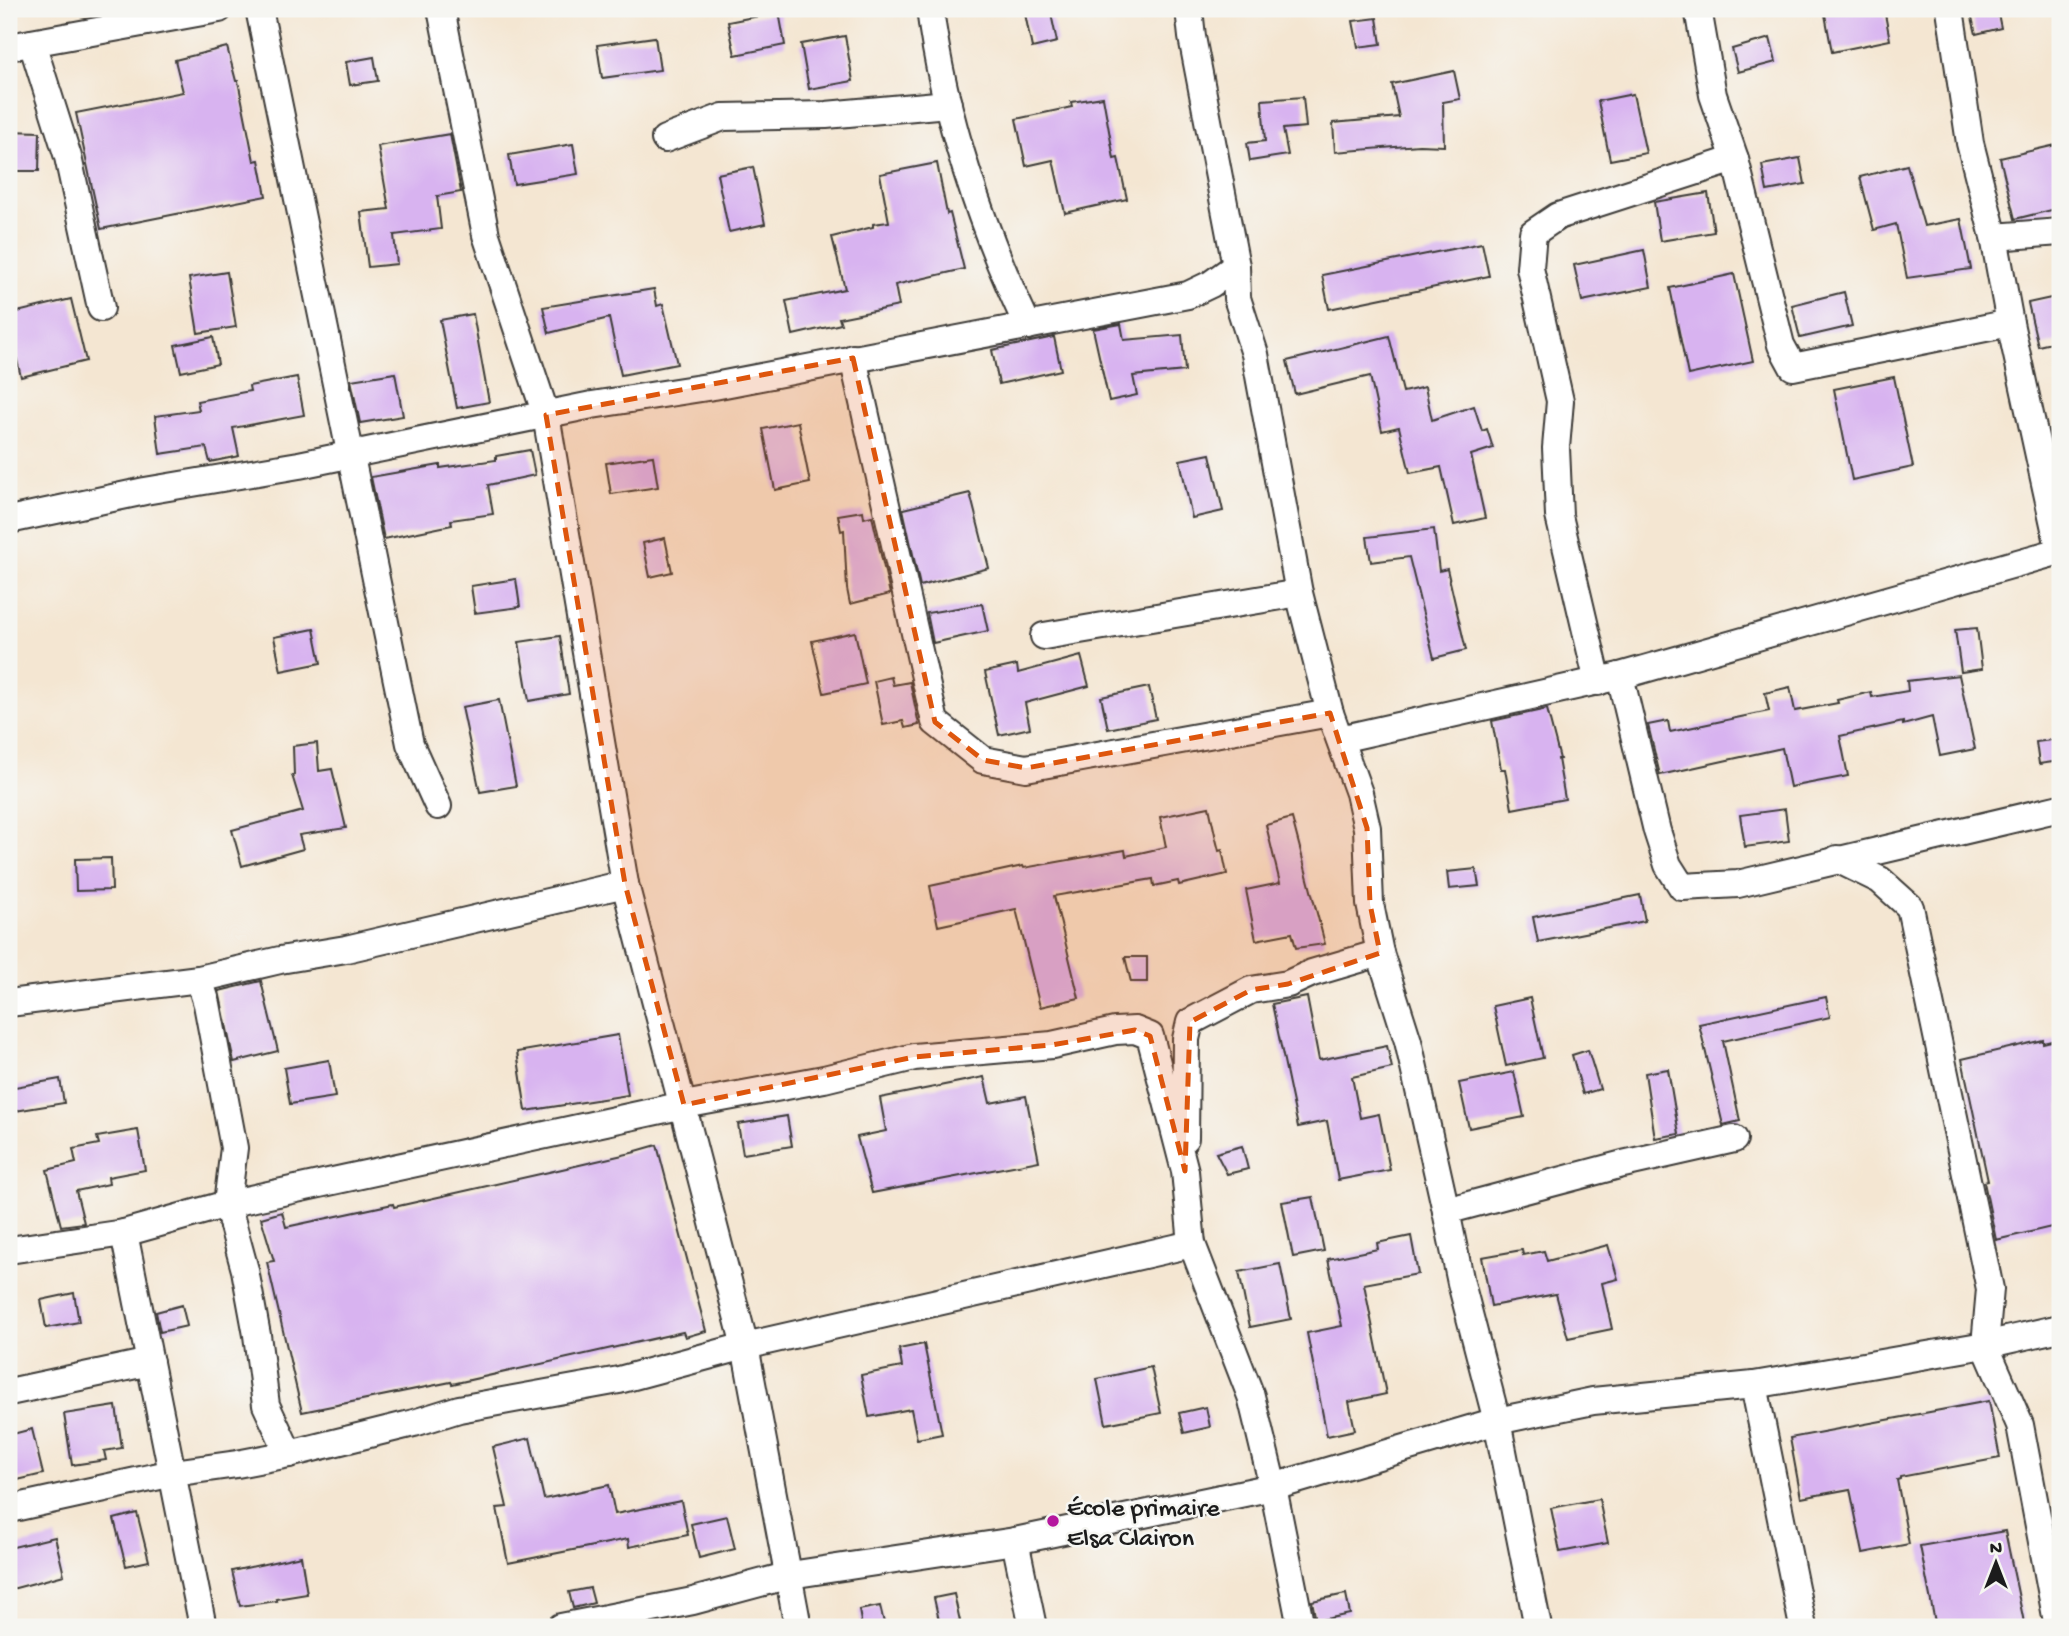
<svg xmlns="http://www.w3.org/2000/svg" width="2069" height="1636" font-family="'Gochi Hand',sans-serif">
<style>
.building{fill:#d8b3f0}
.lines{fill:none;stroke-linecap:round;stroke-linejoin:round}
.minor-casing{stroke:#3c3a37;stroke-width:30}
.minor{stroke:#fff;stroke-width:26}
.marked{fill:#de560d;fill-opacity:0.2;stroke:#de560d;stroke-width:5;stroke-dasharray:14 9;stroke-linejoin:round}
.poi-dot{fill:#b5179e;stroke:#f6f6f2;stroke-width:2.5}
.labels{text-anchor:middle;stroke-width:5;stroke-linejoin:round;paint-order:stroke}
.poi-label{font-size:26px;fill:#1c1c1c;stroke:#f6f6f2;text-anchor:start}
</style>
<rect width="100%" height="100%" fill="#f6f6f2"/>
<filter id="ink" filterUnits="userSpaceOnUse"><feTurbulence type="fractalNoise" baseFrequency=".0143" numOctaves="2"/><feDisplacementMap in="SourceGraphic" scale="14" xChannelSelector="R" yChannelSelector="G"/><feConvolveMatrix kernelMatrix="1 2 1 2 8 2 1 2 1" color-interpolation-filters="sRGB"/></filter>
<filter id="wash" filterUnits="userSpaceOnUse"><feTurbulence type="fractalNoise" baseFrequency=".00686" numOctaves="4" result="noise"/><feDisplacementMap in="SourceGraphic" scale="28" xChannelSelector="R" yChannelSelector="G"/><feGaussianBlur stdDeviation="1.57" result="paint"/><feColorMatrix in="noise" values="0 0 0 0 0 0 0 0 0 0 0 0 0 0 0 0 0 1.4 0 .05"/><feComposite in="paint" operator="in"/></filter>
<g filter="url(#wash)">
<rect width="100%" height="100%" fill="#f4e6d2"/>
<g id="blocks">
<!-- building -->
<g class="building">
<path d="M1024,9H1050L1057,42L1032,48Z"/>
<path d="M1824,9H1884L1890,40L1832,52Z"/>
<path d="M1970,9H1997L2001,28L1976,34Z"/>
<path d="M779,12L785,45L735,55L728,22Z"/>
<path d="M1377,18L1381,44L1358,47L1353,21Z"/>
<path d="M845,36L853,81L809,89L801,44Z"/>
<path d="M655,37L660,70L602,78L597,45Z"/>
<path d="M1770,38L1776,62L1738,72L1732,49Z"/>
<path d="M227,47L236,81H238L254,161L259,160L266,196L101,229L76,113L183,92L175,60Z"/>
<path d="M374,57L378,81L350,85L346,62Z"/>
<path d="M1454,71L1460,99L1443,102L1444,146L1419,145L1335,152L1333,123L1399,117L1392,84Z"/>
<path d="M1633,94L1646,153L1610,160L1598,101Z"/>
<path d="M1103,97L1114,159L1118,158L1127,199L1065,213L1053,160L1026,166L1016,119L1072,107L1071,102Z"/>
<path d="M1303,97L1306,127L1283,129L1288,155L1250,161L1247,143L1265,141L1262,100Z"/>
<path d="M9,131L40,132L39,171H9Z"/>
<path d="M450,134L461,192L437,196L441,229L394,235L397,264L368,267L361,212L389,209L378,146Z"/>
<path d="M573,144L578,174L514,184L509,155Z"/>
<path d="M2060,144V208L2015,219L2000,158Z"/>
<path d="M1800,158L1805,184L1767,191L1762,165Z"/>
<path d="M937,163L947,214L950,213L964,269L895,285L899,306L839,318L841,324L793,335L786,301L845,289L832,237L873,227V224L889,222L880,174Z"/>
<path d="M1907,165L1924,226L1961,219L1971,269L1907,278L1896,224L1874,230L1860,177Z"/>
<path d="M753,167L765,224L729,232L717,174Z"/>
<path d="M1708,193L1714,232L1660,241L1654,202Z"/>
<path d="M1482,243L1489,276L1329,309L1322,275Z"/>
<path d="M1644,250L1651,287L1582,301L1574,265Z"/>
<path d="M227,272L236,327L198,333L189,278Z"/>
<path d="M1734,274L1753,361L1688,375L1670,288Z"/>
<path d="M654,289L657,306L663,304L677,364L621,375L609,318L549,333L543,307Z"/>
<path d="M1844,292L1852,326L1800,338L1792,305Z"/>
<path d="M2060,296V341L2038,346L2028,303Z"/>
<path d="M71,299L86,361L21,377L9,326V314Z"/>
<path d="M473,314L489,402L457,408L440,320Z"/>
<path d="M1121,324L1124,340L1182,335L1185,371L1133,376L1137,395L1109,401L1093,329Z"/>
<path d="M1389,336L1403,392L1425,387L1432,420L1474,406L1482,431L1487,429L1493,448L1471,455L1485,518L1454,525L1441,467L1410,473L1399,427L1382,431L1370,376L1295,394L1287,361Z"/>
<path d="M213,337L218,364L181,372L175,345Z"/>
<path d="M1054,337L1061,370L999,384L992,350Z"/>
<path d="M395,373L403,416L360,423L351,380Z"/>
<path d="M297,377L304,415L233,428L239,456L210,462L206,447L160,454L155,416L199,410L197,401L250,391L249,386Z"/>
<path d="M1894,377L1913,467L1852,480L1834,389Z"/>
<path d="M798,422L810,483L775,490L763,429Z"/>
<path d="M530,450L535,475L488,485L493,514L451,520L452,525L384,539L371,477L440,465V468L496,460V456Z"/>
<path d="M1210,454L1223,511L1192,518L1180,460Z"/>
<path d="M653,456L658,487L611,494L606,463Z"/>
<path d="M970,493L989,568L920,586L903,509Z"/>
<path d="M863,511L864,518L872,516L890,594L850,604L847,589L844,530L841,531L838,515Z"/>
<path d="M1434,529L1439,571L1447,569L1466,650L1434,658L1409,557L1371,562L1367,537Z"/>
<path d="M665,538L672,572L650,577L643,543Z"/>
<path d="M516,579L520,607L475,613L471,586Z"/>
<path d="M982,604L988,631L933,643L927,613Z"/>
<path d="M1977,628L1982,669L1961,672L1955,630Z"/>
<path d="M314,629L321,663L281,671L274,637Z"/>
<path d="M855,632L866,684L824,693L812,641Z"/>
<path d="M560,636L569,694L529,701L519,642Z"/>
<path d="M1081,656L1089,686L1025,703L1030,728L999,735L985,672L1017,665L1018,673Z"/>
<path d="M1959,675L1975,749L1940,756L1932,717L1903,725V722L1840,736L1848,776L1790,787L1782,748L1660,775L1648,725L1668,721L1670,732L1769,711L1765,693L1790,687L1795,711L1838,703L1837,700L1871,692L1872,697L1908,691L1907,681Z"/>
<path d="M891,677L893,685L910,682L919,725L905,728L903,721L883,725L874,681Z"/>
<path d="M1149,687L1156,719L1108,729L1101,697Z"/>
<path d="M499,700L516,786L480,792L462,707Z"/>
<path d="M1547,709L1560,759H1558L1565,799L1512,809L1505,769H1501L1492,721Z"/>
<path d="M2060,739V761L2039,764L2036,742Z"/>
<path d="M317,743L319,771L332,769L346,828L299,835L303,849L242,866L232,830L303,811L292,775H294L293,746Z"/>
<path d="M1209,807L1216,839L1219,851L1222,850L1227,874L1179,885L1178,881L1154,886L1153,879L1054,896L1079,998L1040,1007L1016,909L938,926L930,886L1023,866L1024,868L1125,850L1126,856L1166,847L1160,817Z"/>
<path d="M1785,809L1789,841L1745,847L1740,815Z"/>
<path d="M1292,818L1325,944L1296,948L1292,933L1256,940L1246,890L1280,883L1266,825Z"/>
<path d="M111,858L112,890L76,891L75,859Z"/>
<path d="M1476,869L1479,886L1449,889L1447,872Z"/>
<path d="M1640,895L1645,921L1538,942L1533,917Z"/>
<path d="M1125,957H1147V982H1131Z"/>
<path d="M261,981L278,1051L234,1062L219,991Z"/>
<path d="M1307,997L1319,1060L1387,1046L1392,1068L1352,1077L1360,1118L1379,1114L1390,1170L1338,1180L1327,1121L1298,1127L1272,1004Z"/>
<path d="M1826,997L1830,1017L1723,1041L1740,1121L1723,1125L1699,1024Z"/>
<path d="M1530,998L1543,1058L1506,1066L1493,1006Z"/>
<path d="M618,1035L628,1095L526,1111L517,1052Z"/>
<path d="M2060,1039V1225L1996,1240L1984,1182L1988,1181L1962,1059L2043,1040V1043Z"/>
<path d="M1588,1050L1600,1089L1583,1094L1572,1055Z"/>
<path d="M329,1060L335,1097L290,1104L284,1068Z"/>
<path d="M1668,1069L1679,1134L1655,1138L1645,1073Z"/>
<path d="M1514,1072L1524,1117L1469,1128L1459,1083Z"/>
<path d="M984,1077L990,1103L1026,1096L1039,1161L872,1193L857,1137L886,1131L880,1098Z"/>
<path d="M60,1079L64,1103L9,1112V1088Z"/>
<path d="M787,1116L792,1146L743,1154L738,1124Z"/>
<path d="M138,1130L145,1170L108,1177L109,1184L76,1191L84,1223L61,1226L47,1170L76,1163L73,1149L99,1144L97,1137Z"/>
<path d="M657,1145L706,1331L685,1337L683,1332L452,1384L451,1382L302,1412L267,1262L274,1261L261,1218L282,1212L286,1227L393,1204L394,1207L549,1172L636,1152V1151Z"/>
<path d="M1242,1146L1248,1169L1227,1174L1216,1153Z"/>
<path d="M1313,1197L1324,1251L1293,1257L1282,1202Z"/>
<path d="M1411,1236L1418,1274L1364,1284L1386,1394L1349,1402L1355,1430L1327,1436L1307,1333L1342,1326L1328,1259L1378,1249L1377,1243Z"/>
<path d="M1608,1245L1618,1279L1602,1283L1612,1329L1568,1338L1556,1294L1491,1306L1482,1257L1522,1250L1523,1255L1544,1251L1547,1261Z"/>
<path d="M1280,1264L1291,1319L1250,1327L1239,1272Z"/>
<path d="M74,1293L79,1322L46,1328L41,1300Z"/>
<path d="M182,1305L187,1326L160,1332L156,1312Z"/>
<path d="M924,1344L942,1434L917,1439L911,1409L869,1417L861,1375L902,1367L899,1349Z"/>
<path d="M1151,1367L1161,1413L1106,1424L1097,1379Z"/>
<path d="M1989,1401L2000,1458L1900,1477V1479L1897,1480L1909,1544L1863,1553L1850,1489L1801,1498L1790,1438Z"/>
<path d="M116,1406L122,1448L104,1451L106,1460L72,1465L64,1414Z"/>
<path d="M1206,1407L1210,1427L1184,1433L1179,1413Z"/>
<path d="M32,1429L43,1474L9,1482V1435Z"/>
<path d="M530,1438L544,1499L609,1485L615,1514L681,1501L688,1535L629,1547L628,1539L508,1563L497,1508L507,1507L493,1447Z"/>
<path d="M1599,1499L1608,1543L1560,1552L1551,1508Z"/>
<path d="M137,1513L149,1561L126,1566L114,1519Z"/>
<path d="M727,1516L735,1549L699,1558L691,1524Z"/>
<path d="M2005,1531L2025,1627H1936L1920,1546Z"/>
<path d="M55,1537L64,1575L12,1589L9,1576V1548Z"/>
<path d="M301,1556L307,1594L276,1599L277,1601L240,1606L232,1571Z"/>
<path d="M590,1588L594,1603L573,1608L569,1592Z"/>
<path d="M954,1594L960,1621L940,1625L934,1598Z"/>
<path d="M1346,1594L1350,1614L1316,1621L1312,1601Z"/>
<path d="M880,1606L885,1627H862L859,1610Z"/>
</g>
</g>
</g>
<g filter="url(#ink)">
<use href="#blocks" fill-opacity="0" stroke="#3c3a37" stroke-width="2"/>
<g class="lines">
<defs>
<g id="minor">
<path d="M259,9L410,744L438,806"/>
<path d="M441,9L486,235L546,415L625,884L745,1346L798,1627"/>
<path d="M930,9C943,113 982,231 1028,326"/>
<path d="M1189,9L1192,37L1236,266L1237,298L1255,354L1299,593L1330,713L1359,793L1367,828L1370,904L1380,953L1408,1041L1446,1211"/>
<path d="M1698,9L1713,95L1735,159L1781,345L1793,367L2010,323"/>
<path d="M1950,9L1970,143L1994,237L2010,323L2060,552"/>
<path d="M32,43L68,157L101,308"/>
<path d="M9,47L219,9"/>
<path d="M665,139L723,117L826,115L948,104"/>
<path d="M1994,237L2060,232"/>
<path d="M853,358L935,722L983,760L1026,768L1330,713"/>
<path d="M9,520L145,491L299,465L592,405L714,386L1188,295L1211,284L1236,266"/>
<path d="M1044,636L1299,593"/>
<path d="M1620,676L1657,831L1668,865L1682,887L1738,884L2060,808"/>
<path d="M1598,682L1559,516L1556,448L1560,401L1530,268L1533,233L1558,216L1735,159"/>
<path d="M1340,739L1620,676L2060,551"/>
<path d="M1837,859L1880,880L1910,907L1990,1289L1985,1345L2020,1425L2058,1627"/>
<path d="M199,979L207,1004L234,1148L227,1204L245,1270L257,1335L266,1405L289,1454"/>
<path d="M9,1003L199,979L280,960L346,949L625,884"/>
<path d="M1185,1138L1186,1039L1190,1022L1251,990L1288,984L1312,973L1380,953"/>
<path d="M124,1233L203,1627"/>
<path d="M9,1250L124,1233L227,1204L684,1105L824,1079L914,1057L1052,1045L1115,1031L1135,1030L1150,1036L1185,1171L1192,1244L1251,1396L1273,1487L1301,1627"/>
<path d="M1754,1385L1803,1627"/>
<path d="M9,1392L150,1362"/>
<path d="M9,1509L173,1473L237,1464L289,1454L414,1423L459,1409L619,1380L745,1346L1192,1244"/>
<path d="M1015,1541L1033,1627"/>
<path d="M561,1627L693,1601L790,1575L1015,1541L1273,1487L1497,1421L1593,1401L1754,1385L1985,1345L2060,1328"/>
<path d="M1538,1627L1497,1421L1461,1283L1446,1211L1623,1164L1734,1139"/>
</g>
</defs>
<!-- minor casing -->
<use href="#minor" class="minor-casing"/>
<!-- minor -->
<use href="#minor" class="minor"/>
</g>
</g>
<!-- marked area -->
<path class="marked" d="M853,358L935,722L983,760L1026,768L1330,713L1367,828L1370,904L1380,953L1288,984L1251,990L1190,1022L1185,1171L1150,1036L1135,1030L1052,1045L914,1057L684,1105L625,884L546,415Z"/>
<!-- markers -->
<circle class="poi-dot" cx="1053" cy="1521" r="7"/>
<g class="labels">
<!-- poi labels -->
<g class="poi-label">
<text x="1067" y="1515">École primaire<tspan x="1067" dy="30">Elsa Clairon</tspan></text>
</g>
</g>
<!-- margin -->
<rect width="2069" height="1636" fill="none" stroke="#f6f6f2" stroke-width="35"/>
<!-- north arrow -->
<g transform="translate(1996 1563)" stroke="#f6f6f2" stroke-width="5" paint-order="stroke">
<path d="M0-5L12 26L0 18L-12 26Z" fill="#1c1c1c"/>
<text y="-10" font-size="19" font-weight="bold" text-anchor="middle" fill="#1c1c1c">N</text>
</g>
</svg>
